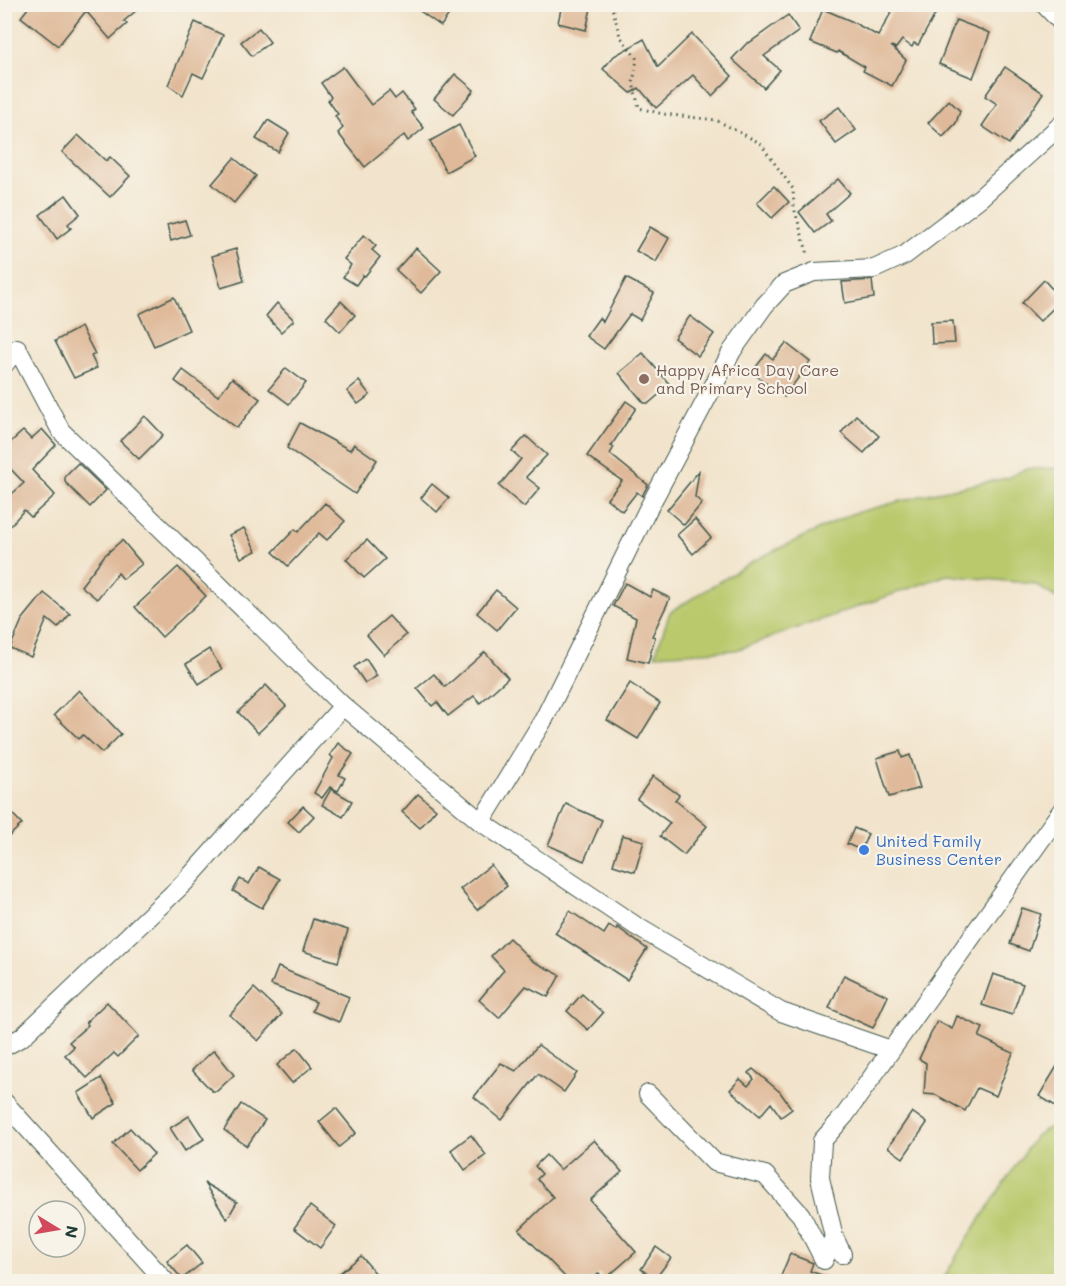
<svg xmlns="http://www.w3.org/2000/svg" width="1066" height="1286" font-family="Mali,sans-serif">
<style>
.green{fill:#b9c96c;stroke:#6c8350;stroke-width:1.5}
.building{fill:#dfb999}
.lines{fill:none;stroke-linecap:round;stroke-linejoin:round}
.minor-casing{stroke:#3f564b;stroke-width:20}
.path{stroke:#3f564b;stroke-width:3;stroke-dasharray:1.5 4.5;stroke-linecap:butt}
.minor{stroke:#fff;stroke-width:18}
.education-dot{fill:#8d6e63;stroke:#f7f3e8;stroke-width:2}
.shop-dot{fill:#3f7fe0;stroke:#f7f3e8;stroke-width:2}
.labels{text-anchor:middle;stroke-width:4.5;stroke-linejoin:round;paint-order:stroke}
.education-label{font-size:16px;fill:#785e54;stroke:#f7f3e8;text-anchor:start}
.shop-label{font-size:16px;fill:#366cbe;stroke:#f7f3e8;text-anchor:start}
</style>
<rect width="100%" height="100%" fill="#f7f3e8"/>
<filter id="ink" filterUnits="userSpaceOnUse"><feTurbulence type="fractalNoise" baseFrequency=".0167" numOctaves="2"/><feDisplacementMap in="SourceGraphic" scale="12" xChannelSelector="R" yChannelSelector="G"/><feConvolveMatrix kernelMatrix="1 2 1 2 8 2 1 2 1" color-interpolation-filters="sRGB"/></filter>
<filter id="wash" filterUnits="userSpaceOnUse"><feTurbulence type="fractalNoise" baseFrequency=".008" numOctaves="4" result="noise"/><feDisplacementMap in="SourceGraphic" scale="24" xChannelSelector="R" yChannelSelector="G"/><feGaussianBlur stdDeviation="1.35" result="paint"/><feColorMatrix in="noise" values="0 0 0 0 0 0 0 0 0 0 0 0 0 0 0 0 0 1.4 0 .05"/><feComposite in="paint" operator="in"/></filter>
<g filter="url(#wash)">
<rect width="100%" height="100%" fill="#f2e4cc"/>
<!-- green -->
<g class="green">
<path d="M1061,468V601L1035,584L947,575L736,650L655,655L670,612L753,561L851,514L932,493L1007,478L1025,469Z"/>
<path d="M1061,1120V1281H942L960,1250L1035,1136Z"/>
</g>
<g id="blocks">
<!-- building -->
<g class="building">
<path d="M31,4H144L124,21L127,24L110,39L86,11L58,46L21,17Z"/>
<path d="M410,4H456L441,26Z"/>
<path d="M562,4H592L586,30L558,23Z"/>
<path d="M896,4H941L918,45L914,43L912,47L902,40L896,48L891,46L906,60L892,86L863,71L865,67L838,51L837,53L810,42L823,9L851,21L878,36Z"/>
<path d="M788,15L799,31L764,56L780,70L764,88L732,59L748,42L749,43Z"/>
<path d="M956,20L990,33L973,78L939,64Z"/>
<path d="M195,22L223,35L203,78L193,73L183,95L168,85Z"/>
<path d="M259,28L270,42L252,56L241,42Z"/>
<path d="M692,34L732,76L712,96L693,75L656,108L639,88L631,93L603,69L614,56L644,39L658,67Z"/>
<path d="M343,67L371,105L389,91L395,99L402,93L415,109L411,112L424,128L408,141L404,135L365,167L338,133L343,128L335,116L338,114L328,100L331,97L321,83Z"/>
<path d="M1005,67L1043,93L1009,144L982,126L997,104L985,96Z"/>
<path d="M455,74L474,90L453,115L434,99Z"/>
<path d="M949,100L960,111L956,123L943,137L928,123Z"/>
<path d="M839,107L856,130L836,144L819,121Z"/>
<path d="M268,120L289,133L278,152L256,139Z"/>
<path d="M459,125L475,156L446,172L430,141Z"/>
<path d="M78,135L106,161L110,157L130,176L110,197L62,152Z"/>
<path d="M234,158L256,176L234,203L212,184Z"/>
<path d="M838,179L850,193L826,214L831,221L815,233L799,212Z"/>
<path d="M774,186L789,202L772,218L757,203Z"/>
<path d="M66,195L80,214L68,224L71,228L57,239L40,215Z"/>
<path d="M185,220L190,235L171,241L167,225Z"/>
<path d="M650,227L669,238L656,262L636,251Z"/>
<path d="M364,235L376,246L372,250L380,257L365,276L363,275L356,285L343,277L351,265L344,259Z"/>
<path d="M416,248L441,271L421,293L396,270Z"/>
<path d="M236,249L244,281L221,288L212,256Z"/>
<path d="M626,278L654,293L640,320L630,314L604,349L586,336L599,318L603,322Z"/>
<path d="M872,280L874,298L845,303L842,282Z"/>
<path d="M1044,280L1062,300L1040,321L1022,303Z"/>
<path d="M174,297L189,330L154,346L139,314Z"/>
<path d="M341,301L355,315L340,332L326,318Z"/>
<path d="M277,303L294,320L281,332L266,316Z"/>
<path d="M690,316L714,334L698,356L674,338Z"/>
<path d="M953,321L955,343L932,344L931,322Z"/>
<path d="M81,327L95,354L91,356L97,368L74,378L55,341Z"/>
<path d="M786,343L810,362L784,397L752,372L766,354L773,359Z"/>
<path d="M643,353L670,385L649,403H644L619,373Z"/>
<path d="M286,368L306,383L289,404L269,389Z"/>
<path d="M183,370L218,396L232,378L260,399L237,428L175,381Z"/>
<path d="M359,381L370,395L358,404L347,391Z"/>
<path d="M626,401L636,408L611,446L614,447L610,454L648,485L642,496L637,492L622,511L607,499L622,481L587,456Z"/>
<path d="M856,415L879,436L864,453L841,433Z"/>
<path d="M145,416L163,435L139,459L120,441Z"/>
<path d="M300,423L350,450L354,444L377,460L355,494L287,448Z"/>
<path d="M42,429L56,445L32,470L55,495L31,517L24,510L4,533V501L24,483L4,462V448L23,431L31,439Z"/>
<path d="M526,436L547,455L526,477L540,488L524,507L499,486L521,459L512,451Z"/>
<path d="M78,463L106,490L90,507L65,482V476Z"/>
<path d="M699,471L695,497L702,503L684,525L667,510Z"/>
<path d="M432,484L449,498L437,512L421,498Z"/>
<path d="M325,503L345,521L327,540L319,533L288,566L273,552L295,529L298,532Z"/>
<path d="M695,519L711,538L693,554L677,535Z"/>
<path d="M244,528L256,551L241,558L229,535Z"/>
<path d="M122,540L142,564L123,579L118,573L97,599L81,586L104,556Z"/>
<path d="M367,540L385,559L364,578L346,559Z"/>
<path d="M178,567L206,596L162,637L135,607Z"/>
<path d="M625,583L650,597L653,590L670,598L652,636L655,637L648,663L627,658L636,618L613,606Z"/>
<path d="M496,590L516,607L497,630L477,613Z"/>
<path d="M44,593L70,614L58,628L47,619L31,657L10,648L22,620Z"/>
<path d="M389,616L406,635L384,655L367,635Z"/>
<path d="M209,649L222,669L199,684L186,664Z"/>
<path d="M485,652L508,678L480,703L474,696L448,716L437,702L432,706L417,688L434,674L445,687Z"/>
<path d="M366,659L377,676L365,683L354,667Z"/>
<path d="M630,683L660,703L638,739L607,720Z"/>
<path d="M266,685L286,706L258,733L238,712Z"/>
<path d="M79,690L121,734L102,753L83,735L79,739L54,715Z"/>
<path d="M338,743L353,754L339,775L345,778L338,791L330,787L322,798L314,793L333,758L330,755Z"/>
<path d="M900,751L902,758L910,755L920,788L889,797L877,758Z"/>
<path d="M653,776L679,795L675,800L707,826L684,855L660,836L670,823L637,799Z"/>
<path d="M331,789L352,801L343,817L322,805Z"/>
<path d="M418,794L436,809L420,828L402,812Z"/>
<path d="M566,804L602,820L584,861L548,845Z"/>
<path d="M4,805L22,824L4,841Z"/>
<path d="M303,806L314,816L299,832L288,822Z"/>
<path d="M854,828L868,834L861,850L847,844Z"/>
<path d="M622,835L644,841L635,872L613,865Z"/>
<path d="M491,865L507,886L477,910L460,889Z"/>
<path d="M259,867L280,879L262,908L233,891L240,879L249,884Z"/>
<path d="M1022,908L1041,914L1029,951L1010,944Z"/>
<path d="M570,911L604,934L609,926L616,930L617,927L647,949L627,980L555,933Z"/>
<path d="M313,919L348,930L338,962L303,951Z"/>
<path d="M509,938L532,961L560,975L548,997L526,986L499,1018L479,1000L504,970L491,956Z"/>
<path d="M278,967L349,997L339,1022L312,1011L316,1002L271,985Z"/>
<path d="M993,974L1023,984L1012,1015L982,1005Z"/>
<path d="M844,975L888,996L873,1028L829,1008Z"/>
<path d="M254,988L282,1014L258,1041L230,1015Z"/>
<path d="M582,994L603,1013L588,1030L567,1011Z"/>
<path d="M107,1002L139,1036L118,1057L114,1053L87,1078L65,1055L74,1047L69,1042L88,1025L86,1022Z"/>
<path d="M957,1016L983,1028L979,1037L1013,1053L996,1096L977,1088L965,1111L936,1095L924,1094L926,1063L919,1059L937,1021L952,1029Z"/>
<path d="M538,1045L577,1073L564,1092L538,1074L502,1120L474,1097L501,1063L516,1071Z"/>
<path d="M297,1048L312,1067L292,1083L277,1065Z"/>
<path d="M214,1050L234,1075L217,1091H212L192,1070Z"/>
<path d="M1062,1058V1110L1039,1096Z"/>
<path d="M753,1069L780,1092L792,1109L781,1117L771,1103L760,1116L730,1090L740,1079L748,1086L754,1079L749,1073Z"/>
<path d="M101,1078L116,1103L93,1118L78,1093Z"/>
<path d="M241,1104L265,1120L247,1146L224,1130Z"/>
<path d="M336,1108L356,1133L339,1147L319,1122Z"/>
<path d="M912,1112L927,1123L903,1158L888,1147Z"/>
<path d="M189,1116L204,1139L185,1151L170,1128Z"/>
<path d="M130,1128L154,1154L137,1170L113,1144Z"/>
<path d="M471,1135L486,1155L465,1170L451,1150Z"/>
<path d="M594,1140L622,1172L590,1200L636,1252L604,1280L599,1273L590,1281H569L519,1230L553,1197L537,1179L542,1174L535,1166L546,1155L560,1170Z"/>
<path d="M204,1183L237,1202L227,1219Z"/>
<path d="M310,1206L336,1226L320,1248L294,1228Z"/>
<path d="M187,1245L202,1263L182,1279L167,1261Z"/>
<path d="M656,1247L671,1258L655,1279L641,1269Z"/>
<path d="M790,1254L813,1263L810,1271L835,1280V1281H779Z"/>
<path d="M361,1256L382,1281H330Z"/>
</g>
</g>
</g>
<g filter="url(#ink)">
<use href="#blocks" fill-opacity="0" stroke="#3f564b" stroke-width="1.5"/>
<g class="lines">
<defs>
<g id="minor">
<path d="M1044,4L1062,23"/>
<path d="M4,365L17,348L61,431L343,706L481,822L636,926L781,1012L891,1050"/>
<path d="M481,822L544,719L647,511L732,351L764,306L784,284L814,272L874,269L905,255L981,197L1062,124"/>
<path d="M4,1047L22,1037L185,882L343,706"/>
<path d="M648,1094L714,1162L765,1175L801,1215L824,1260L834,1237"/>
<path d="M4,1102L166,1282"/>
<path d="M842,1254L834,1237L820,1178L822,1141L845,1115L1062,810"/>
</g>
</defs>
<!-- minor casing -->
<use href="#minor" class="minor-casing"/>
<!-- path -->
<g class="path">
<path d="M611,4L620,36L637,59L633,83L639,108L663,114L716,120L760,143L793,189L794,208L808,255"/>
<path d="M216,1278V1282"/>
</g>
<!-- minor -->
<use href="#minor" class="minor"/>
</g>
</g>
<!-- markers -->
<circle class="education-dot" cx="644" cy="379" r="6"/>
<circle class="shop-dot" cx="864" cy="850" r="6"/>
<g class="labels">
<!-- education labels -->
<g class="education-label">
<text x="656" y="376">Happy Africa Day Care<tspan x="656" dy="18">and Primary School</tspan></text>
</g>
<!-- shop labels -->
<g class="shop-label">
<text x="876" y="847">United Family<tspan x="876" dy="18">Business Center</tspan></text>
</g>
</g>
<!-- margin -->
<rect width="1066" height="1286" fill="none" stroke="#f7f3e8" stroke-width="24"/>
<!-- north arrow -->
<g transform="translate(57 1229) rotate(101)"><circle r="28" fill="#f7f3e8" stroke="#a1aaa0" stroke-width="1.5"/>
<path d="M0-4.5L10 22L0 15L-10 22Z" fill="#d1495b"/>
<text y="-9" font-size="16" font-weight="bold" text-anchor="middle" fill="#1f3d34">N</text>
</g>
</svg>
